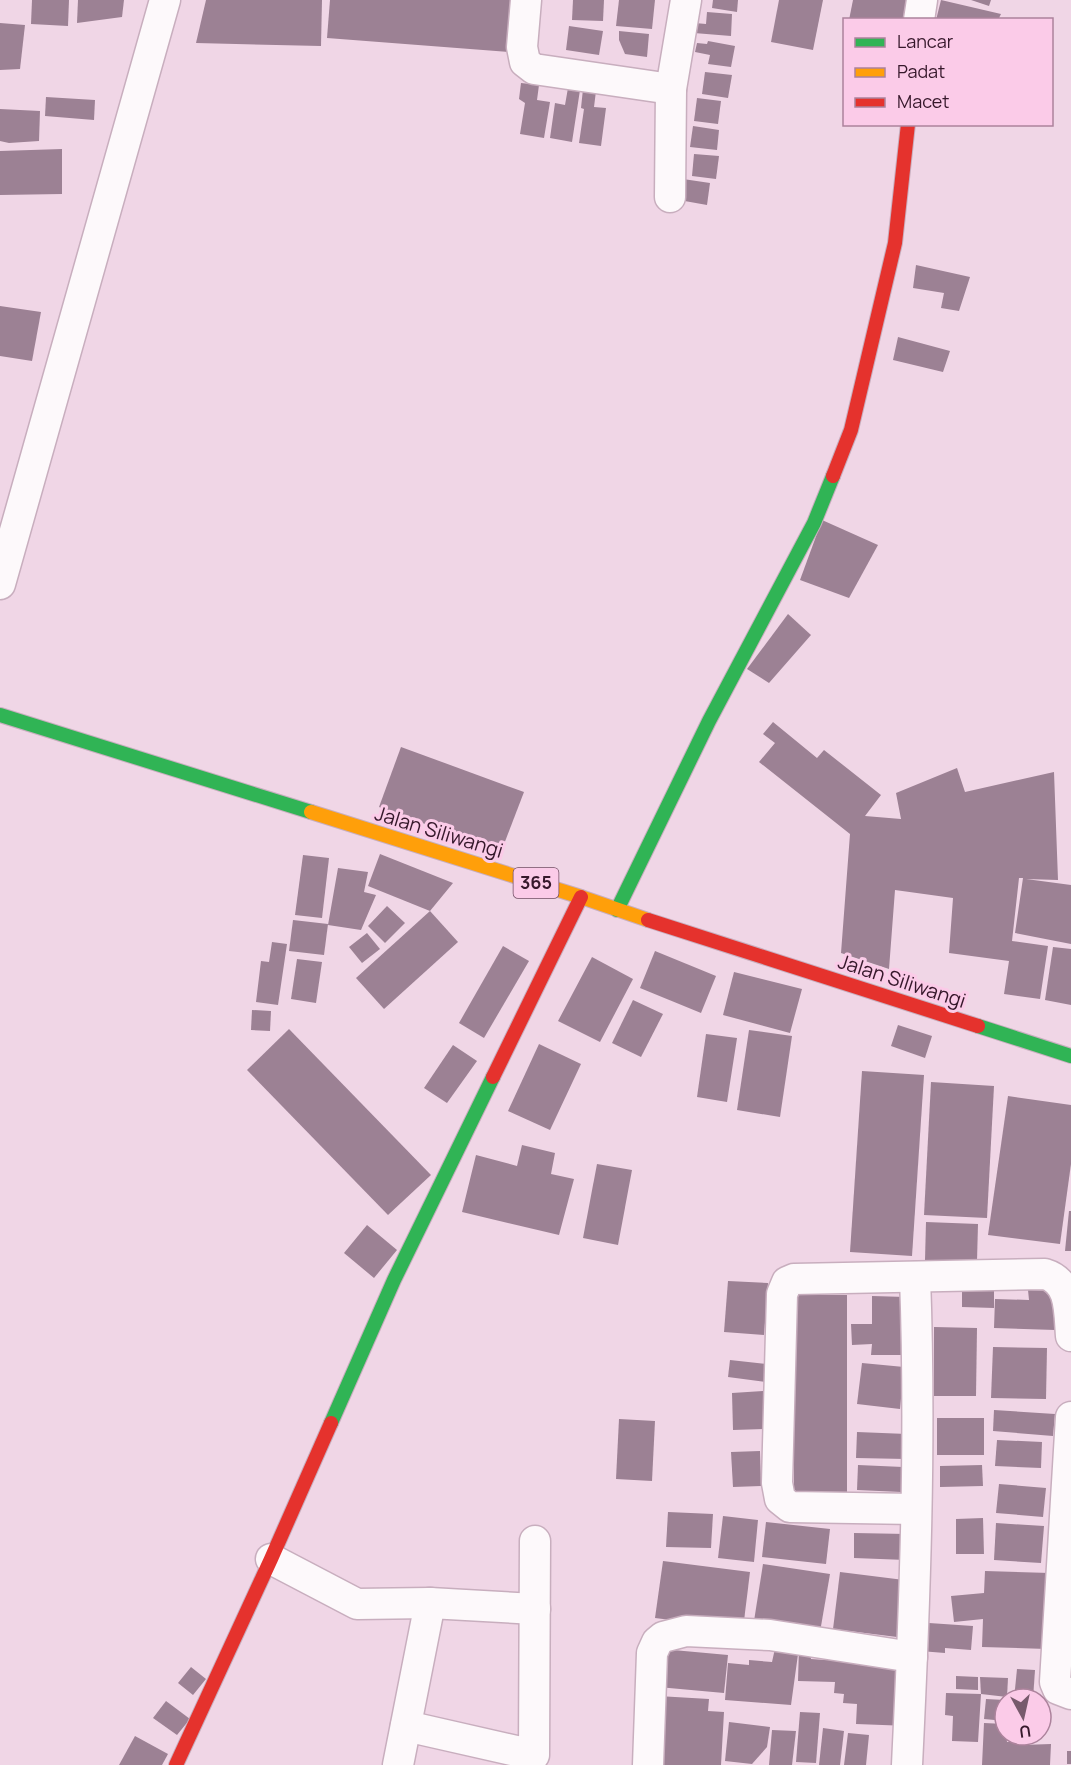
<svg xmlns="http://www.w3.org/2000/svg" width="1071" height="1765" font-family="Manrope,sans-serif">
<style>
.building{fill:#9c8194}
.lines{fill:none;stroke-linecap:round;stroke-linejoin:round}
.street-casing{stroke:#c8aebe;stroke-width:33}
.fast-casing{stroke:#c8aebe;stroke-width:16}
.slow-casing{stroke:#c8aebe;stroke-width:16}
.jam-casing{stroke:#c8aebe;stroke-width:16}
.street{stroke:#fdf9fb;stroke-width:30}
.fast{stroke:#30b455;stroke-width:14}
.slow{stroke:#ff9f0a;stroke-width:14}
.jam{stroke:#e5322d;stroke-width:14}
.labels{text-anchor:middle;stroke-width:6;stroke-linejoin:round;paint-order:stroke}
.shield{fill:#fbcbe8;stroke:#714e64;stroke-width:1.5}
.shield-label{font-size:18px;font-weight:bold;fill:#36182b}
.street-label{font-size:20px;fill:#36182b;stroke:#fbcbe8}
</style>
<rect width="100%" height="100%" fill="#f0d6e6"/>
<!-- building -->
<g class="building">
<path d="M32,0H69L68,26L31,24Z"/>
<path d="M78,0H124L122,17L77,23Z"/>
<path d="M206,0H322L321,46L196,43Z"/>
<path d="M330,0H514L509,52L327,38Z"/>
<path d="M573,0H604L603,21L572,20Z"/>
<path d="M619,0H655L652,29L616,26Z"/>
<path d="M713,0H738L737,12L712,8Z"/>
<path d="M779,0H823L813,50L771,42Z"/>
<path d="M853,0H915L910,20H849Z"/>
<path d="M941,0L1001,14L998,20H936Z"/>
<path d="M971,0H991L989,6Z"/>
<path d="M707,12L732,14L731,36L694,33L695,23L706,24Z"/>
<path d="M0,23L25,25L20,69L0,70Z"/>
<path d="M569,26L603,31L599,55L566,50Z"/>
<path d="M619,31L649,34L647,57L625,54L619,40Z"/>
<path d="M708,41L735,46L731,67L708,64L710,55L695,52L697,43L707,44Z"/>
<path d="M705,72L732,75L728,98L702,94Z"/>
<path d="M521,83L539,85L537,100L550,102L544,138L520,134L525,103L519,99Z"/>
<path d="M568,88L580,90L572,142L550,138L555,103L565,105Z"/>
<path d="M583,89L596,91L594,107L606,108L601,146L579,143L584,109L581,108Z"/>
<path d="M46,97L95,100L94,120L45,116Z"/>
<path d="M697,98L721,101L718,124L694,121Z"/>
<path d="M0,109L40,111L39,141L9,143L0,141Z"/>
<path d="M693,126L719,130L717,150L690,147Z"/>
<path d="M62,149V194L0,195V151Z"/>
<path d="M694,154L719,156L716,179L692,176Z"/>
<path d="M683,179L710,183L707,205L679,200Z"/>
<path d="M916,265L970,277L959,311L941,308L944,293L913,288Z"/>
<path d="M0,306L41,312L32,361L0,356Z"/>
<path d="M898,337L950,351L943,372L893,360Z"/>
<path d="M822,520L878,545L849,598L800,580Z"/>
<path d="M788,614L811,635L769,683L747,669Z"/>
<path d="M773,722L817,758L824,750L881,795L865,816L901,819L896,793L957,768L965,792L1054,772L1058,880L1026,879L1071,885V944L1015,933L1023,878H1019L1012,941L1048,946L1040,999L1004,994L1009,961L949,953L953,898L895,890L889,969L841,953L850,834L759,762L775,743L763,734Z"/>
<path d="M401,747L524,792L501,852L379,807Z"/>
<path d="M380,854L453,883L430,911L368,886Z"/>
<path d="M303,855L329,858L322,918L295,915Z"/>
<path d="M338,868L368,872L364,892L376,895L361,930L328,925Z"/>
<path d="M387,906L405,923L385,943L368,926Z"/>
<path d="M430,911L458,942L384,1009L356,978Z"/>
<path d="M293,920L328,924L324,955L289,951Z"/>
<path d="M367,933L380,949L362,963L349,947Z"/>
<path d="M272,942L287,944L278,1005L256,1002L261,961L269,962Z"/>
<path d="M503,946L529,961L484,1038L459,1023Z"/>
<path d="M1053,947L1071,949V1005L1045,1000Z"/>
<path d="M655,951L716,976L701,1013L640,988Z"/>
<path d="M592,957L633,979L600,1042L558,1021Z"/>
<path d="M297,959L322,962L316,1003L291,999Z"/>
<path d="M734,972L802,989L790,1033L723,1015Z"/>
<path d="M633,1000L663,1014L641,1057L612,1043Z"/>
<path d="M252,1010L271,1011L270,1031L251,1030Z"/>
<path d="M898,1025L932,1036L925,1058L891,1046Z"/>
<path d="M289,1029L431,1175L388,1215L247,1070Z"/>
<path d="M749,1030L792,1036L780,1117L737,1110Z"/>
<path d="M706,1034L737,1038L727,1102L697,1097Z"/>
<path d="M539,1044L581,1064L550,1130L508,1111Z"/>
<path d="M453,1045L477,1061L447,1103L424,1088Z"/>
<path d="M862,1071L924,1075L912,1256L850,1252Z"/>
<path d="M931,1082L994,1086L987,1218L924,1215Z"/>
<path d="M1008,1096L1071,1105V1164L1060,1244L988,1235Z"/>
<path d="M522,1145L555,1153L551,1174L574,1179L559,1235L462,1212L476,1155L517,1166Z"/>
<path d="M597,1164L632,1170L618,1245L583,1238Z"/>
<path d="M1069,1211H1071V1251H1065Z"/>
<path d="M926,1222L978,1224L977,1261L925,1260Z"/>
<path d="M367,1225L397,1250L374,1278L344,1253Z"/>
<path d="M728,1281L768,1283L764,1335L724,1332Z"/>
<path d="M962,1285L994,1286V1308L962,1307Z"/>
<path d="M1028,1290L1056,1291L1055,1330L994,1328L995,1299L1029,1300Z"/>
<rect x="794" y="1295" width="53" height="200"/>
<path d="M872,1296L906,1297V1355H871L872,1344L852,1345L851,1324H872Z"/>
<path d="M934,1327L977,1328L976,1396H934Z"/>
<path d="M993,1347L1047,1348L1046,1399L991,1398Z"/>
<path d="M730,1360L767,1364L765,1382L728,1377Z"/>
<path d="M862,1363L904,1367L900,1409L857,1404Z"/>
<path d="M763,1391L764,1429L733,1430L732,1393Z"/>
<path d="M994,1410L1055,1414L1053,1436L993,1431Z"/>
<rect x="937" y="1418" width="47" height="37"/>
<path d="M619,1419L655,1421L652,1481L616,1479Z"/>
<path d="M857,1432L907,1434L906,1459L856,1458Z"/>
<path d="M997,1440L1042,1442L1041,1468L995,1466Z"/>
<path d="M760,1451L761,1486L733,1487L731,1452Z"/>
<path d="M858,1465L903,1467L901,1492L857,1490Z"/>
<path d="M982,1465L983,1486L940,1487V1466Z"/>
<path d="M999,1484L1046,1488L1043,1517L996,1513Z"/>
<path d="M668,1512L713,1514L711,1548L666,1547Z"/>
<path d="M723,1516L758,1520L754,1562L718,1558Z"/>
<path d="M983,1518L984,1554H956V1519Z"/>
<path d="M766,1522L830,1529L826,1564L762,1557Z"/>
<path d="M996,1523L1044,1526L1041,1563L994,1560Z"/>
<path d="M854,1533L907,1534L906,1560L854,1558Z"/>
<path d="M663,1561L750,1572L743,1629L655,1618Z"/>
<path d="M763,1564L830,1574L820,1632L754,1621Z"/>
<path d="M985,1571L1050,1573L1047,1649L982,1647L983,1619L954,1622L951,1596L984,1593Z"/>
<path d="M840,1572L904,1580L897,1637L833,1629Z"/>
<path d="M929,1623L973,1626L971,1650L945,1648V1653L920,1651L922,1629H928Z"/>
<path d="M776,1644L799,1647L791,1705L725,1700L728,1663L749,1665V1660L772,1662Z"/>
<path d="M799,1647L810,1651L811,1659L825,1660L826,1649L903,1659L909,1726L856,1724L857,1704L843,1703L844,1694L834,1693L835,1682L798,1681Z"/>
<path d="M662,1649L728,1655L724,1693L658,1687Z"/>
<path d="M191,1667L206,1679L193,1695L178,1683Z"/>
<path d="M1017,1669L1035,1670L1033,1699H1014Z"/>
<path d="M956,1676L978,1677V1690L956,1689Z"/>
<path d="M980,1677L1008,1678L1007,1697L981,1694Z"/>
<path d="M946,1693L981,1694L978,1742L952,1741L953,1716L945,1715Z"/>
<path d="M658,1696L709,1699L708,1711L724,1712L721,1765H655Z"/>
<path d="M986,1699L1005,1700V1721L984,1719Z"/>
<path d="M166,1701L190,1719L177,1735L153,1718Z"/>
<path d="M800,1712L820,1713L816,1763L796,1762Z"/>
<path d="M729,1722L770,1727L767,1747L752,1764L725,1761Z"/>
<path d="M984,1723L1005,1724L1007,1742H1010L1011,1735H1030L1029,1743L1010,1742L1022,1745L1051,1744L1050,1765H982Z"/>
<path d="M823,1728L844,1731L840,1765H819Z"/>
<path d="M772,1730L796,1731L792,1765H769Z"/>
<path d="M848,1733L869,1735L866,1765H844Z"/>
<path d="M135,1736L168,1754L162,1765H119Z"/>
<rect x="1067" y="1751" width="4" height="13"/>
</g>
<g class="lines">
<defs>
<g id="street">
<path d="M526,0L522,47L525,62L534,69L671,89"/>
<path d="M919,20L922,0"/>
<path d="M670,197L671,89L686,0"/>
<path d="M0,584L165,0"/>
<path d="M1071,1417L1055,1682L1058,1689L1071,1694"/>
<path d="M916,1509L790,1507L780,1499L777,1483L782,1294L787,1282L794,1279L1045,1274C1071,1282 1069,1310 1071,1336"/>
<path d="M271,1559L357,1604L430,1603L535,1609"/>
<path d="M406,1726L534,1755L535,1541"/>
<path d="M398,1765L430,1603"/>
<path d="M648,1765L652,1653L657,1642L663,1637L686,1631L770,1635L912,1657"/>
<path d="M907,1765C915,1602 921,1439 915,1277"/>
</g>
<g id="fast">
<path d="M0,715L311,812"/>
<path d="M617,910L709,721L814,523L833,476"/>
<path d="M978,1026L1071,1056"/>
<path d="M331,1423L394,1280L493,1077"/>
</g>
<path id="slow" d="M311,812L581,897L648,920"/>
<g id="jam">
<path d="M833,476L851,430L895,243L908,124"/>
<path d="M648,920L978,1026"/>
<path d="M493,1077L581,897"/>
<path d="M176,1765L271,1559L331,1423"/>
</g>
</defs>
<!-- street casing -->
<use href="#street" class="street-casing"/>
<!-- fast casing -->
<use href="#fast" class="fast-casing"/>
<!-- slow casing -->
<use href="#slow" class="slow-casing"/>
<!-- jam casing -->
<use href="#jam" class="jam-casing"/>
<!-- street -->
<use href="#street" class="street"/>
<!-- fast -->
<use href="#fast" class="fast"/>
<!-- slow -->
<use href="#slow" class="slow"/>
<!-- jam -->
<use href="#jam" class="jam"/>
</g>
<g class="labels">
<!-- shield labels -->
<rect class="shield" x="513.5" y="868" width="45" height="30" rx="4.5"/>
<g class="shield-label">
<text x="536" y="889">365</text>
</g>
<!-- street labels -->
<g class="street-label">
<text transform="translate(439 832) rotate(17)" y="7">Jalan Siliwangi</text>
<text transform="translate(902 981) rotate(18)" y="7">Jalan Siliwangi</text>
</g>
</g>
<!-- legend -->
<rect x="843" y="18" width="210" height="108" fill="#fbcbe8" stroke="#ac839c" stroke-width="1.5"/>
<rect x="855" y="38" width="30" height="9" fill="#30b455" stroke="#ac839c" stroke-width="1.5"/>
<text x="897" y="48" font-size="18" fill="#36182b">Lancar</text>
<rect x="855" y="68" width="30" height="9" fill="#ff9f0a" stroke="#ac839c" stroke-width="1.5"/>
<text x="897" y="78" font-size="18" fill="#36182b">Padat</text>
<rect x="855" y="98" width="30" height="9" fill="#e5322d" stroke="#ac839c" stroke-width="1.5"/>
<text x="897" y="108" font-size="18" fill="#36182b">Macet</text>
<!-- north arrow -->
<g transform="translate(1023 1717) rotate(172)"><circle r="28" fill="#fbcbe8" stroke="#ac839c" stroke-width="1.5"/>
<path d="M0-4.5L10 22L0 15L-10 22Z" fill="#775a6c"/>
<text y="-9" font-size="16" font-weight="bold" text-anchor="middle" fill="#36182b">U</text>
</g>
</svg>
